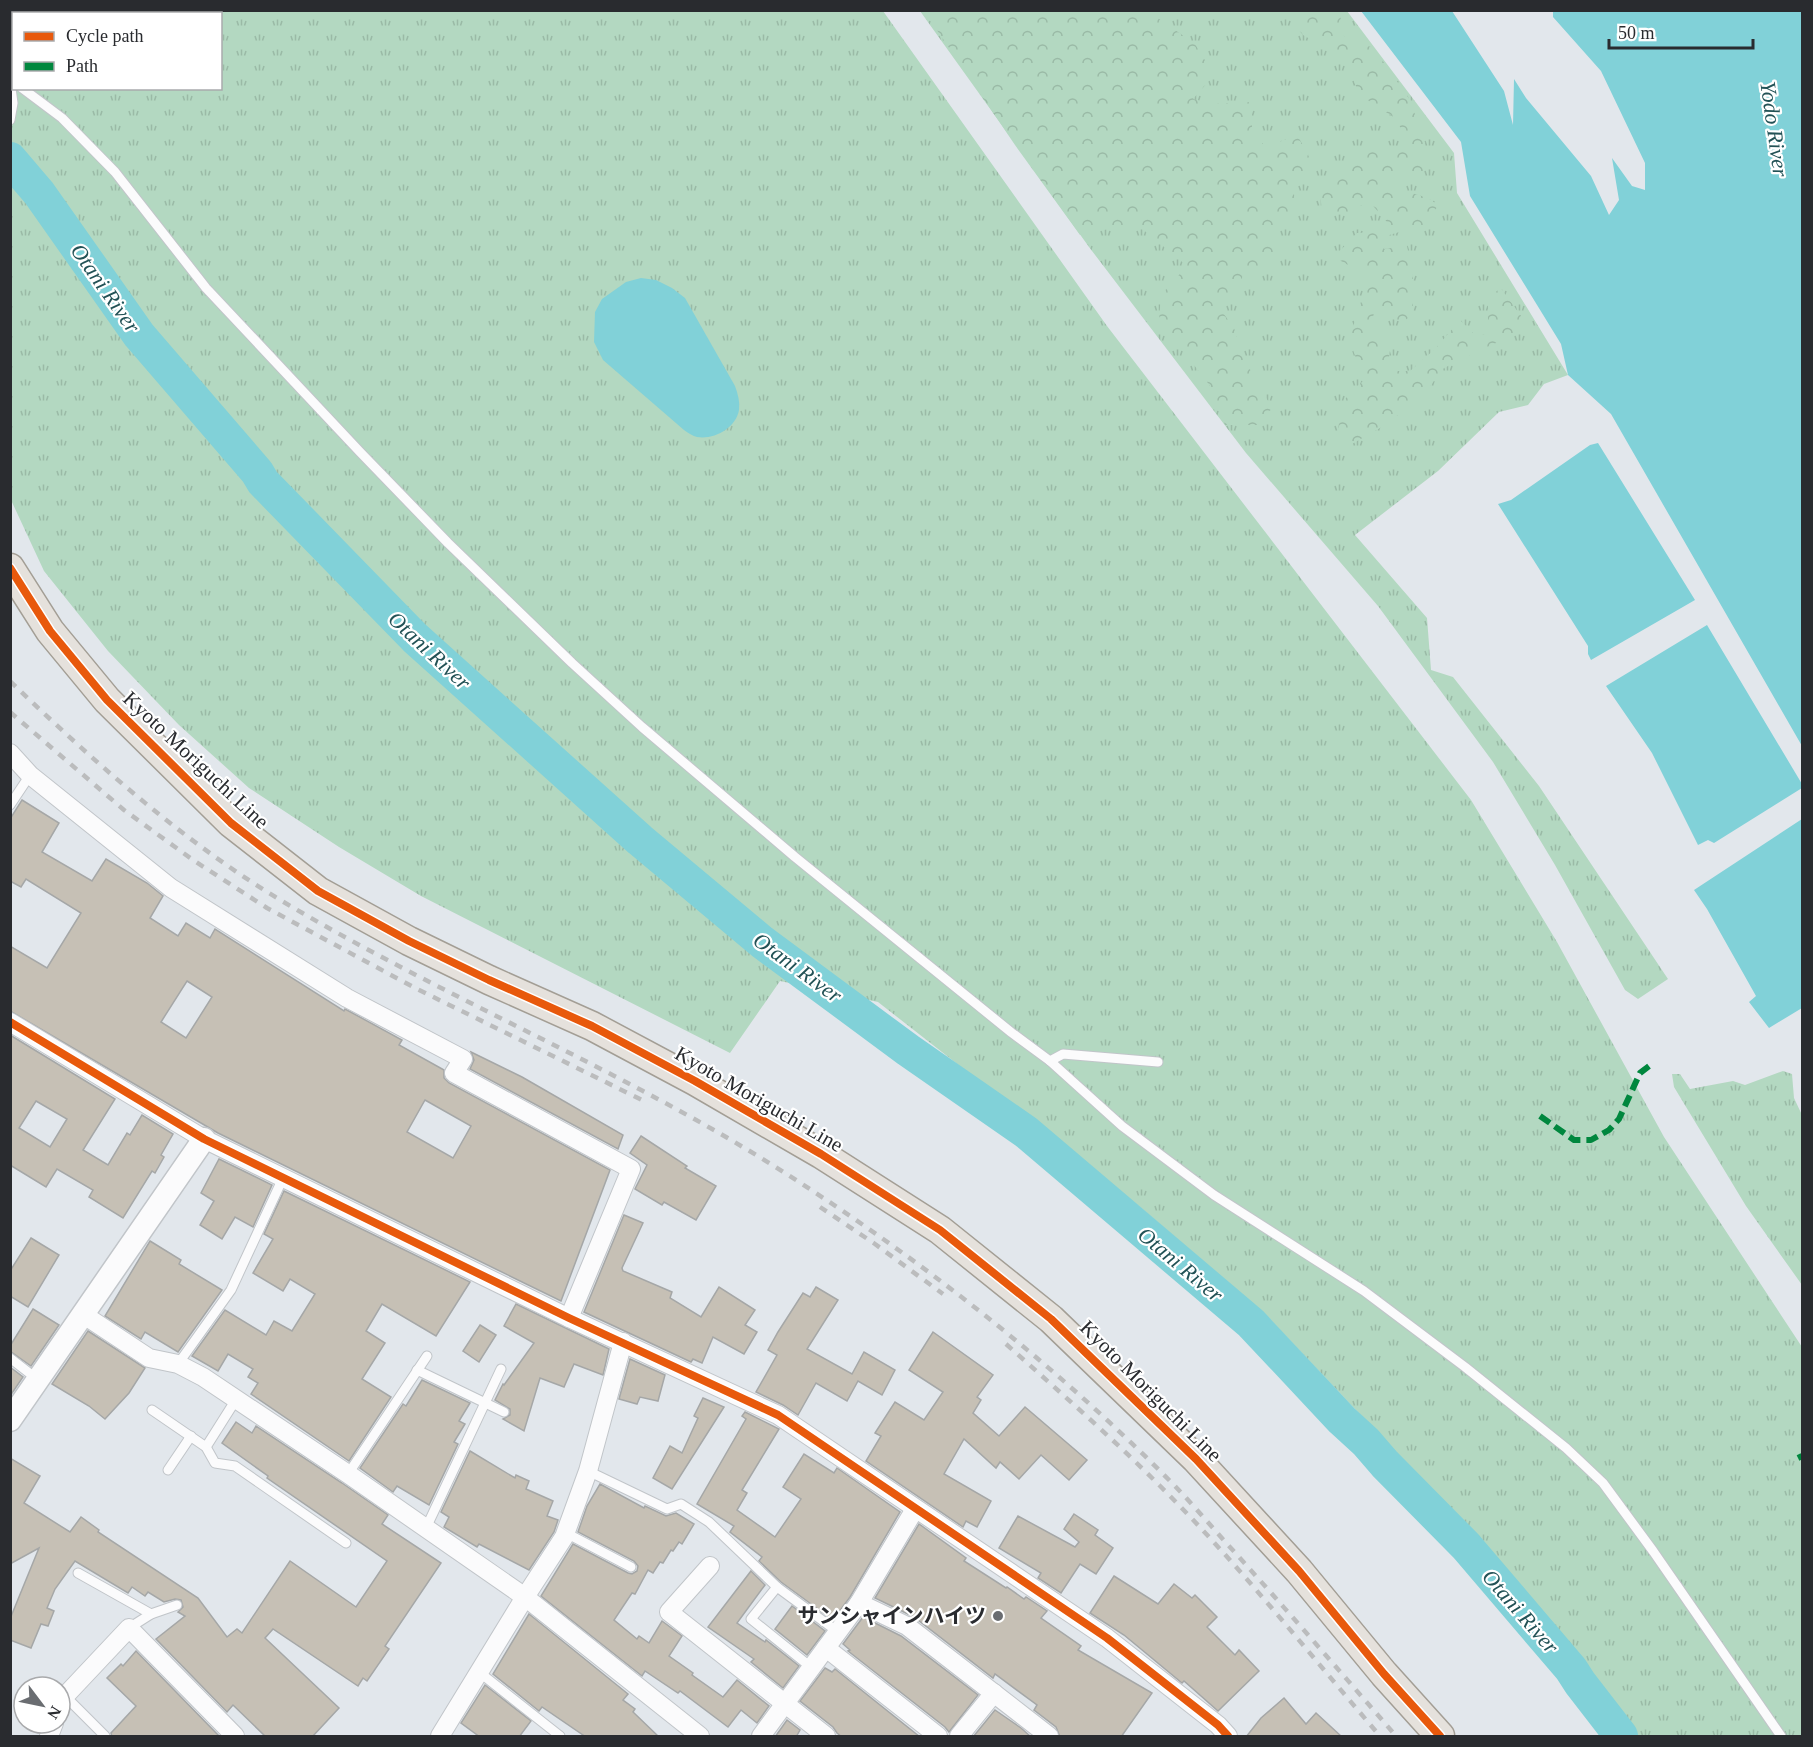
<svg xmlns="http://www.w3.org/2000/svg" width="1813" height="1747" font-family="'Times New Roman','Noto Sans JP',serif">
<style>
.grass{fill:url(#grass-tufts);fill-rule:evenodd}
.forest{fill:url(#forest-crowns)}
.water{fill:#81d1d8}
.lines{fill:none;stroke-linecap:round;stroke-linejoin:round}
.river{stroke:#81d1d8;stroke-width:34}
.building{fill:#c6c0b5;stroke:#a5a7a7;stroke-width:1.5;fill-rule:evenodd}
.service-casing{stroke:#c1c5c9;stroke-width:11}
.minor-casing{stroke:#c1c5c9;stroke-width:20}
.tertiary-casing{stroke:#c1c5c9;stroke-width:25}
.primary-casing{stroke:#a39e95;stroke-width:31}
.service{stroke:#fbfbfc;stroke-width:9}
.minor{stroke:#fbfbfc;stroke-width:18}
.tertiary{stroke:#fbfbfc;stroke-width:22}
.primary{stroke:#e5e1dc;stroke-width:28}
.rail{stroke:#bbbcbd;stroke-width:4.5;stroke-dasharray:8 8;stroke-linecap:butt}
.quiet{stroke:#00873e;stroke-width:6;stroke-dasharray:12 6;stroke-linecap:butt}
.cycleway-casing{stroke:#fff;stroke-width:11}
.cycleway{stroke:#e8590c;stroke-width:8}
.poi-dot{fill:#6a6d71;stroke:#fff;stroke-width:2}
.labels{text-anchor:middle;stroke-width:4.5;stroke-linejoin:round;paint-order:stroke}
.street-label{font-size:21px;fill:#292b2f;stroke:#fff}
.poi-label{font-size:21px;font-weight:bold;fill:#292b2f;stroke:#fff;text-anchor:end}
.water-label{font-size:22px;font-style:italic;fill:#225256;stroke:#fff}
</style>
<defs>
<pattern id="grass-tufts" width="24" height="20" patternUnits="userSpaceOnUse" patternTransform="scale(1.5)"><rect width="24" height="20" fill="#b3d8c1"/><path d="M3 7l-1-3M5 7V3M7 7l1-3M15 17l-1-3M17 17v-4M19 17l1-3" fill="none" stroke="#9abaa6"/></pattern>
<pattern id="forest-crowns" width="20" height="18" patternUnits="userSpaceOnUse" patternTransform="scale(1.5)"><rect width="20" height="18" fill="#b3d8c1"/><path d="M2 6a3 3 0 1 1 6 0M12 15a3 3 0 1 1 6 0" fill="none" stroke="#9abaa6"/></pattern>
</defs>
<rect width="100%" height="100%" fill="#e2e7ec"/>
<!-- grass -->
<g class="grass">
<path d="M10,11H883L1107,326L1471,800L1557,942L1664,1137L1802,1347V1736H1638L1494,1556L1267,1316L1140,1207L878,1002L780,981L730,1053L421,896L339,847L249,788L179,725L108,651L44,571L11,500ZM14,14H220V88H14Z"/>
<path d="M920,11H1347L1454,153L1457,193L1568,375L1544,384L1528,405L1499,412L1438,471L1355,535L1427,618L1431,670L1453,677L1539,786L1668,979L1638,999L1625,990L1555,865L1493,762L1378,606L1246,453L1089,247Z"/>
<path d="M1783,1071L1792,1074L1794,1098L1802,1115V1285L1746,1206L1674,1087L1672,1074H1680L1690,1089L1733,1081L1745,1085Z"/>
</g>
<!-- forest -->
<g class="forest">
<path d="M924,11H1148L1195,44L1214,75L1193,99L1212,104L1252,102V132L1266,147L1297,135L1308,154L1312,177L1292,174L1296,214L1270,233L1277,248L1269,262L1245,272L1235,291L1218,306L1234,328L1244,359L1272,408L1259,425H1225L1211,387L1159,320L1161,295L1187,266L1135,223L1080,235L1015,145Z"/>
<path d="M1283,11H1341L1340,32L1353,44L1373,47L1410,100L1425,143L1423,176L1403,174L1386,185L1428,198L1438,205L1426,228L1406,230L1386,236L1384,249L1407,246L1413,276V314L1403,322L1375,313L1369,322L1377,330L1390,350L1387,371H1410L1435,349L1460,320L1475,335L1488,334V304L1500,287L1529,327L1444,368L1420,399L1380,428L1345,448L1337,435L1344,400L1364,380L1349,339L1369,277L1334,257L1357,233L1378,232L1387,222L1369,201L1346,214L1322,215L1320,189L1347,162L1372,143L1406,148L1398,120L1360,95L1344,59L1303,35Z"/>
</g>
<!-- water -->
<g class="water">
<path d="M1361,11H1452L1504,91L1513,125L1514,79L1526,98L1591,176L1609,215L1619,200L1612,158L1632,186L1645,190V163L1601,71L1553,17V11H1802V746L1611,414L1568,375L1561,344L1470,196L1461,142Z"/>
<path d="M641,278L656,280L672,288L685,298L735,386C738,394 740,402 739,410C736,428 714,440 697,437C693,436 688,433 684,430L603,360L594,342L595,312L602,299L626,282Z"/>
<path d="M1598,443L1695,600L1591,660L1588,654V646L1498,504L1511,500L1590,445Z"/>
<path d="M1707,625L1802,784V788L1714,843L1708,840L1698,845L1652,753L1606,686Z"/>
<path d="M1802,819V1008L1769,1028L1749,1002L1756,996L1707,909L1694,890Z"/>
</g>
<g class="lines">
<!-- river -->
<path class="river" d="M10,159L39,193L139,335L257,472L263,482L415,638L640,840L762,942L908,1050L1026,1132L1251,1323L1342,1420L1366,1442L1385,1464L1466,1546L1571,1669L1580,1683L1621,1736"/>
</g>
<!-- building -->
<g class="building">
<path d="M22,800L59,823L42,852L92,881L106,859L147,883L163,896L150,918L178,936L186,923L210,938L215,929L344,1011L345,1009L402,1040L399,1045L444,1070V1078L449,1083L610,1170L561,1301L218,1133L10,1011V946L47,968L81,913L26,879L21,887L10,881V819ZM187,981L212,997L186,1038L161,1022ZM425,1100L471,1126L453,1158L407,1132Z"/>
<path d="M10,1035L115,1099L83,1150L108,1165L127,1133L130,1135L142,1115L173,1134L161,1155L164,1157L155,1173L152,1171L123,1218L89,1197L93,1190L57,1169L46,1187L10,1165ZM36,1101L67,1119L50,1147L19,1128Z"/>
<path d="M471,1052L522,1077L623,1135L618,1149L470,1069L474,1060Z"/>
<path d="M641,1136L687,1166L685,1168L716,1186L696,1220L664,1202L662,1205L635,1189L647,1165L630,1153Z"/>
<path d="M219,1159L272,1185L253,1227L235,1217L222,1239L200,1225L214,1201L201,1193Z"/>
<path d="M284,1191L470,1282L436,1336L382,1304L366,1331L385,1343L362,1379L391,1397L349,1461L251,1394L258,1383L248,1377L253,1369L228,1354L218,1371L192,1356L225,1310L266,1335L274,1321L292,1331L315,1294L290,1279L283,1291L253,1273L273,1239L264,1234Z"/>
<path d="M624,1215L643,1223L622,1268L623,1271L672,1292L670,1298L701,1317L719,1287L755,1310L745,1325L757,1332L744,1354L713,1337L702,1363L693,1359L691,1362L584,1312Z"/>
<path d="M31,1238L59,1255L28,1307L10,1296V1271Z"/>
<path d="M150,1241L181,1260L179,1264L222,1290L178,1352L145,1332L141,1339L105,1316Z"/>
<path d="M816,1287L838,1300L807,1349L852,1374L864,1352L895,1370L882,1395L858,1381L847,1401L816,1383L798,1415L783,1405L756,1392L777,1355L768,1350L778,1332L803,1293L810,1297Z"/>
<path d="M516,1304L609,1349L603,1375L574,1364L564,1387L540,1378L524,1431L503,1419L510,1415V1409L495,1400L503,1384L504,1385L534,1343L504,1326Z"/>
<path d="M33,1309L59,1325L31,1366L10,1351V1346Z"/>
<path d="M480,1325L496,1335L479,1362L463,1351Z"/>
<path d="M88,1331L145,1368L129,1393L105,1419L89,1406L52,1384Z"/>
<path d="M933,1332L993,1375L977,1397L981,1400L973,1413L999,1436L1025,1407L1087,1460L1069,1480L1041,1455L1019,1479L1000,1462L996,1468L964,1439L944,1474L991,1501L977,1527L966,1521L963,1527L866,1461L881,1436L875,1433L895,1402L924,1420L943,1392L909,1370Z"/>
<path d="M630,1359L665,1375L658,1401L640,1397L637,1404L619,1399Z"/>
<path d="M10,1367L23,1377L10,1396Z"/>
<path d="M422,1380L470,1403L459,1421L465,1424L454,1442L458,1444L429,1505L397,1486L393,1492L360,1468L403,1404L406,1406Z"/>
<path d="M703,1398L724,1407L672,1489L653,1478L670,1446L682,1453L698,1418L694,1416Z"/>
<path d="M745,1412L779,1429L742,1490L747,1493L737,1510L775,1537L801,1499L783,1487L804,1454L834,1473L837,1468L900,1512L850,1597L833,1620L781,1582L759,1561L762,1557L730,1532L734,1526L697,1504L746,1419L742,1416Z"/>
<path d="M236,1422L252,1433L256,1426L342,1483L388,1515L382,1524L441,1563L385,1646L389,1649L367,1681L363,1678L358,1686L273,1629L265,1638L339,1708L312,1737H266L233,1705L227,1712L156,1639L185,1616L178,1612L183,1607L181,1600L175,1599L164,1602L148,1592L145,1596L132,1587L128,1593L75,1561L55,1589L47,1608L54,1611L48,1626L41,1624L31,1648L10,1640V1619L39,1548L10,1564V1458L40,1476L24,1503L70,1532L81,1517L99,1530L98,1532L198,1598L227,1637L237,1629L242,1633L290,1561L356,1607L387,1561L267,1478L268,1476L222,1443Z"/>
<path d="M470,1451L515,1478L516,1475L529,1481L526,1489L553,1501L547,1516L558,1520L554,1532L529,1570L479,1544L477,1547L444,1527L449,1517L441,1512Z"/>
<path d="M600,1484L644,1508L645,1506L666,1516L676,1513L694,1524L682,1544L679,1542L673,1551L671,1550L663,1563L660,1562L653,1573L648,1570L635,1594L632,1593L614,1620L637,1639L639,1636L649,1643L662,1621L682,1636L669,1656L693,1673L692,1675L723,1697L737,1680L769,1706L757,1723L741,1710L728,1727L680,1691L678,1693L645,1671L642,1676L541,1596L573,1544L628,1573L632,1574L637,1571L638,1566L634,1561L578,1532L587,1506Z"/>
<path d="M1074,1514L1098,1530L1095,1535L1113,1548L1096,1574L1080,1564L1061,1593L1038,1578L1041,1573L999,1548L1018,1516L1075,1547L1079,1542L1064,1529Z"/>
<path d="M919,1524L966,1558L964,1561L1006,1588L1007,1587L1024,1599L1026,1597L1047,1611L1041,1618L1081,1646L1078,1650L1152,1693L1121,1737H1060L1056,1727L1034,1710L1037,1705L995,1674L993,1678L914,1617L875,1598Z"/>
<path d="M751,1571L765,1585L737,1623L765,1642L766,1640L799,1666L783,1688L751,1662L754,1659L708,1627Z"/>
<path d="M1114,1576L1158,1604L1174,1584L1192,1598L1195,1595L1217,1617L1207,1627L1235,1655L1239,1650L1259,1671L1218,1711L1184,1681L1182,1683L1124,1635L1090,1613Z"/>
<path d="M792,1606L825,1631L807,1655L775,1629Z"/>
<path d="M529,1614L628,1694L623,1700L635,1709L633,1712L659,1737H586L542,1707L539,1711L493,1674Z"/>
<path d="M863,1617L901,1636L978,1695L949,1732L945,1727L848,1651L850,1650L843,1644Z"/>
<path d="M136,1651L220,1737H112L111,1733L136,1706L107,1678L121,1664L123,1666Z"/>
<path d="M825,1668L832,1672L835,1669L920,1737H842L837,1733L833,1727L800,1701Z"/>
<path d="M485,1685L531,1721L519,1737H480L461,1723Z"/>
<path d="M1284,1698L1306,1724L1316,1713L1342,1737H1246L1261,1718Z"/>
<path d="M995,1710L1021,1728L1031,1737H973Z"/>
<path d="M787,1720L800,1730L796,1737H775Z"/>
</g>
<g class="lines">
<defs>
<g id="service">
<path d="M10,22L14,25"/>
<path d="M10,79L14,68"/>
<path d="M10,81L13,103L10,120"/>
<path d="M22,88L62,118L115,172L206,288L360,452L448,543L572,663L642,727L795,857L1012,1033L1050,1061L1122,1126L1214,1195L1364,1291L1465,1367L1566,1448L1603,1483L1653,1551L1781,1736"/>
<path d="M10,805L30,775"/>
<path d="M1050,1061L1063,1054L1158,1062"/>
<path d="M10,1358L37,1379"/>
<path d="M178,1364L231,1290L283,1178"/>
<path d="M417,1370L504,1412"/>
<path d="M152,1410L206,1447L215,1463L235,1466L346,1543"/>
<path d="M206,1447L237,1398"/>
<path d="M168,1470L191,1436"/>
<path d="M588,1471L667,1509L681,1504L709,1522L777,1587L751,1619L812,1668"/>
<path d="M348,1474L427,1356"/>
<path d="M426,1528L501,1369"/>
<path d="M566,1533L631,1567"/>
<path d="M78,1573L151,1614L129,1628"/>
<path d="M777,1587L838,1632"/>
<path d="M151,1614L177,1605"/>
<path d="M479,1672L560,1736"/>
<path d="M65,1696L105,1736"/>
</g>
<g id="minor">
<path d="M10,753L30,775L171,888L347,998L463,1059L454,1073L631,1169L569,1318"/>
<path d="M10,1022L204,1139L569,1318L778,1415L1107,1638L1218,1725L1228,1736"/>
<path d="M84,1315L149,1358L178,1364L203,1377L348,1474L525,1597L700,1736"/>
<path d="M710,1566L669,1612L826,1736"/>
<path d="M859,1603L907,1626L1049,1736"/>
<path d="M826,1648L938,1736"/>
<path d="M60,1708L65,1696L129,1628L235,1736"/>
<path d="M49,1736L54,1723"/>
<path d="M440,1736L525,1597L564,1537L588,1471L623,1342"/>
<path d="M761,1736L859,1603L915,1509"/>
<path d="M959,1736L994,1693"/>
</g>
<path id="tertiary" d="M10,1420L204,1139"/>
<path id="primary" d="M10,568L50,631L107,700L231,823L318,891L409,941L489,980L592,1026L695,1081L821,1154L940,1230L1051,1319L1196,1459L1299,1571L1384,1674L1440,1736"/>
</defs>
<!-- service casing -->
<use href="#service" class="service-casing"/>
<!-- minor casing -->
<use href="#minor" class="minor-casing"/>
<!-- tertiary casing -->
<use href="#tertiary" class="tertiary-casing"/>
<!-- primary casing -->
<use href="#primary" class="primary-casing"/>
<!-- service -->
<use href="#service" class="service"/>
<!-- minor -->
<use href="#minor" class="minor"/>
<!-- tertiary -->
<use href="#tertiary" class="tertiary"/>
<!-- primary -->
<use href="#primary" class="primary"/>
<!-- rail -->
<g class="rail">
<path d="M10,681C92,760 179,838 277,898C438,995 614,1066 774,1166C918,1257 1054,1363 1174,1485C1196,1508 1217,1533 1239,1557C1292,1616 1344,1676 1396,1736"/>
<path d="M10,712L124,810L193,860L267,908L415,988L646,1102"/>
<path d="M820,1207L875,1244L943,1294"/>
<path d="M1006,1344C1062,1394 1118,1443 1170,1496C1245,1572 1311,1656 1380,1736"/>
</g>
<!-- quiet -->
<g class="quiet">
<path d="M1540,1116L1574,1140H1591L1609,1130L1619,1119L1640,1073L1653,1063"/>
<path d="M1798,1458L1802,1456"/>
</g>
<defs>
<g id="cycleway">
<path d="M10,568L50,631L107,700L231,823L318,891L409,941L489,980L592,1026L695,1081L821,1154L940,1230L1051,1319L1196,1459L1299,1571L1384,1674L1440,1736"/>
<path d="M10,1022L204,1139L569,1318L778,1415L1107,1638L1218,1725L1228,1736"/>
</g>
</defs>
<!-- cycleway casing -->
<use href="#cycleway" class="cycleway-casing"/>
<!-- cycleway -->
<use href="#cycleway" class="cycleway"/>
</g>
<!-- markers -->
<circle class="poi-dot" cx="998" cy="1616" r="6"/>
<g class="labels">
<!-- street labels -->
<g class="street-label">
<text transform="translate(196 760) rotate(43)" y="7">Kyoto Moriguchi Line</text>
<text transform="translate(759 1099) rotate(30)" y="7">Kyoto Moriguchi Line</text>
<text transform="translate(1151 1391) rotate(45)" y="7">Kyoto Moriguchi Line</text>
</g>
<!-- poi labels -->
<g class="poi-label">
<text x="986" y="1623">サンシャインハイツ</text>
</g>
<!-- water labels -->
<g class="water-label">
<text transform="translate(1775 129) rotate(82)" y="8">Yodo River</text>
<text transform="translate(106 288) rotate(55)" y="8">Otani River</text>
<text transform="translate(430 650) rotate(43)" y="8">Otani River</text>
<text transform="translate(798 967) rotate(36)" y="8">Otani River</text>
<text transform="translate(1181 1264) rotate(40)" y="8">Otani River</text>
<text transform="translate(1521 1611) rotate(49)" y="8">Otani River</text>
</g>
</g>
<!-- border -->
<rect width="1813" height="1747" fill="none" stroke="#292b2f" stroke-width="24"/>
<!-- legend -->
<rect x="12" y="12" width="210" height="78" fill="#ffffff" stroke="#a9aaac" stroke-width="1.5"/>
<rect x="24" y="32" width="30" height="9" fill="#e8590c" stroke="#a9aaac" stroke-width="1.5"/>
<text x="66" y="42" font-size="18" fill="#292b2f">Cycle path</text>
<rect x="24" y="62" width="30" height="9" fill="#00873e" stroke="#a9aaac" stroke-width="1.5"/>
<text x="66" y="72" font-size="18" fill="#292b2f">Path</text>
<!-- north arrow -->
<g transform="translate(42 1705) rotate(122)"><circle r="28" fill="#ffffff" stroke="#a9aaac" stroke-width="1.5"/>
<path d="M0-4.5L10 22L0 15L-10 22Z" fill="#6a6d71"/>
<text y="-9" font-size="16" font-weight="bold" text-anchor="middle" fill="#292b2f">N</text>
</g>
<!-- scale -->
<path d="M1609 39v9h144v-9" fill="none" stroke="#292b2f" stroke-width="3"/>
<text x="1618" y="39" font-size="18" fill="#292b2f" stroke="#ffffff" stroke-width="4.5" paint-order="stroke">50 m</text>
</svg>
